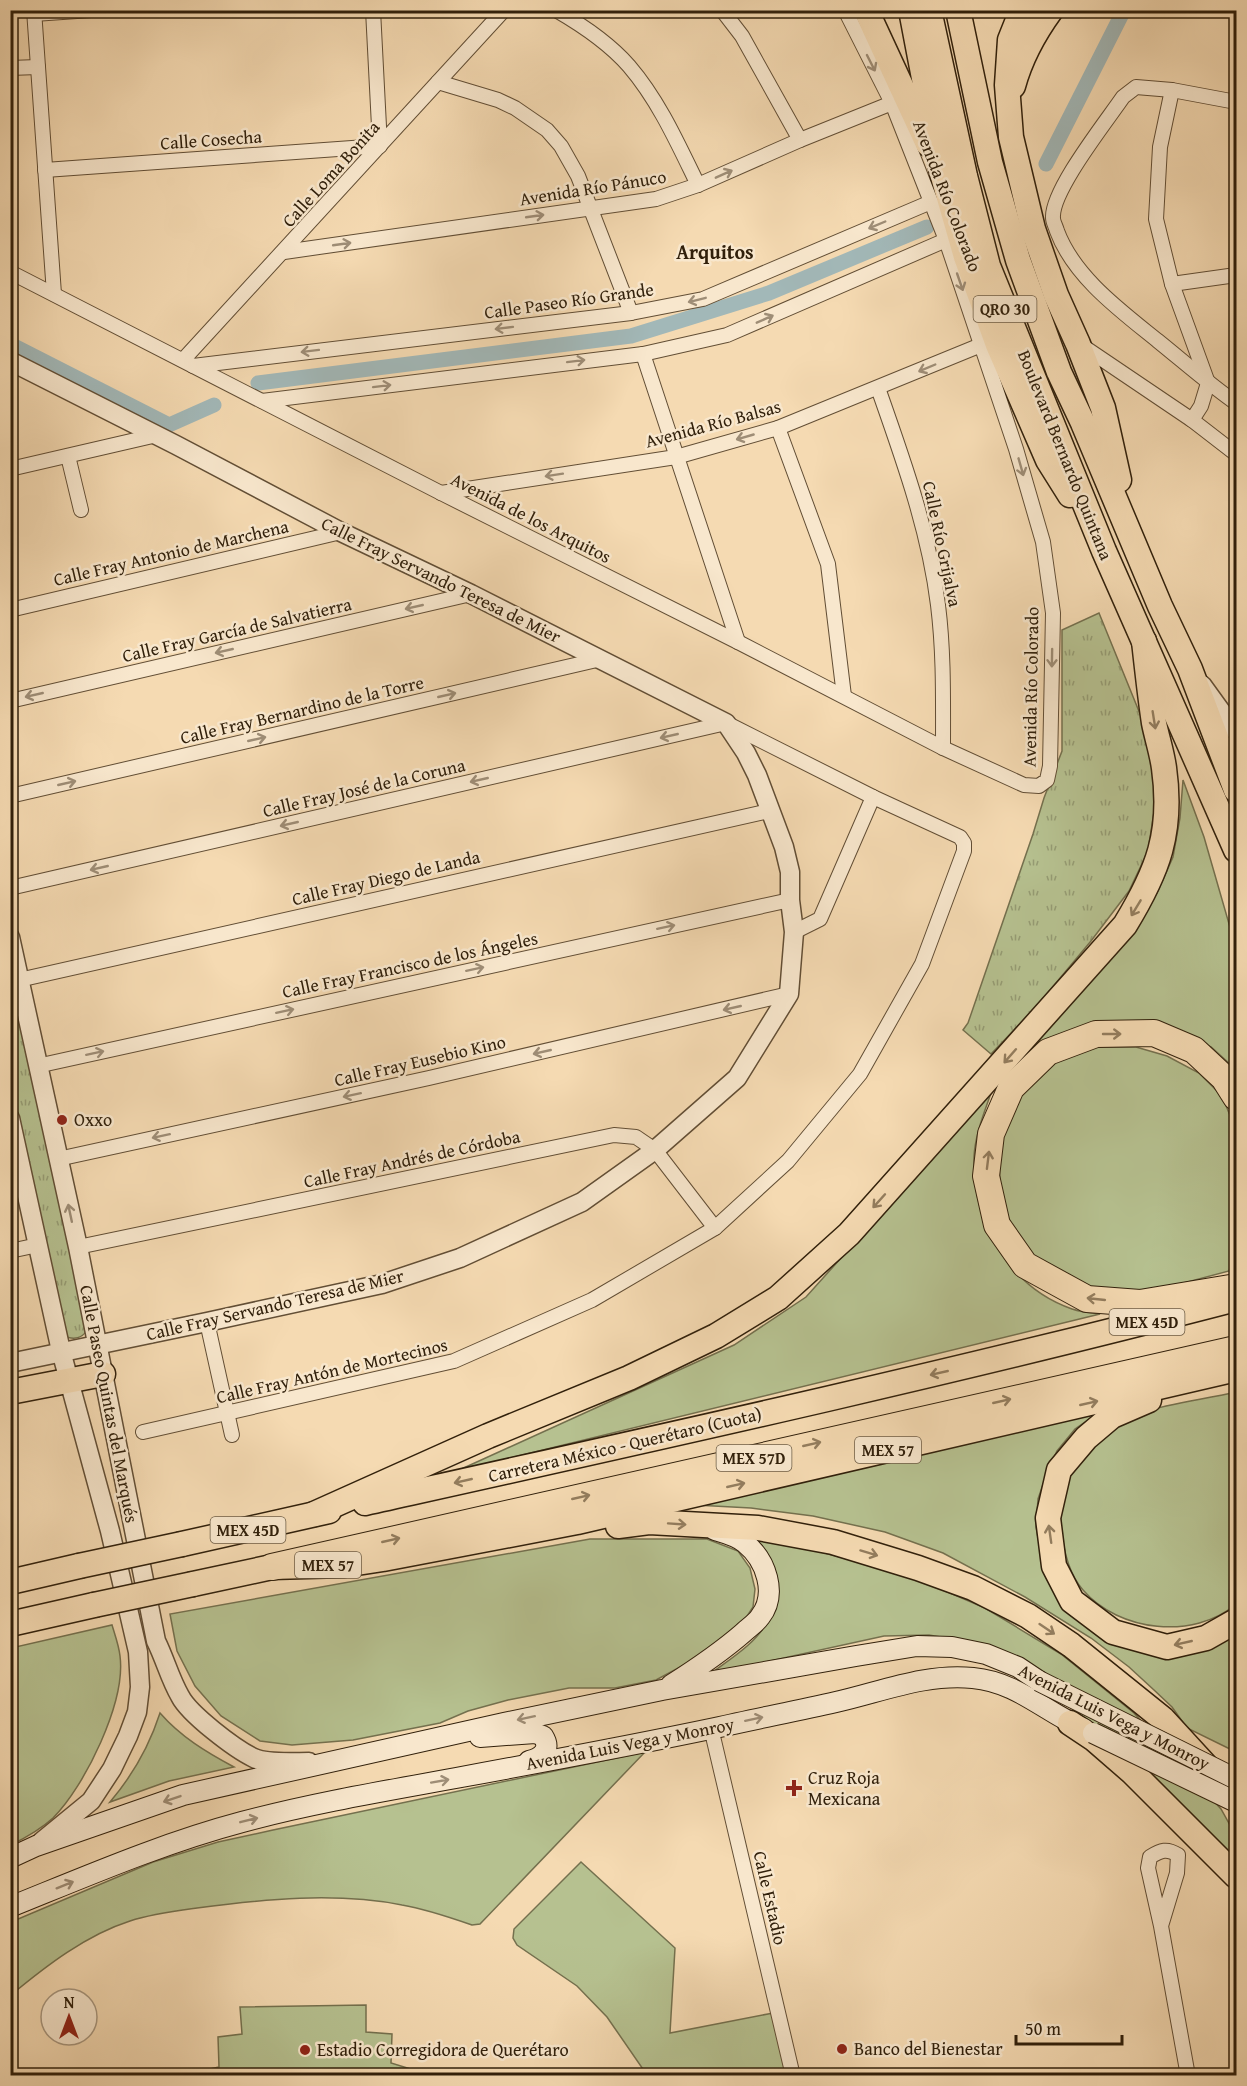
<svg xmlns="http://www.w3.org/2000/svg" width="1247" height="2086" font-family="'Gentium Book Plus',serif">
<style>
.grass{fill:#b6c190;stroke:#74704e;stroke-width:1.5}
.park{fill:url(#park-tufts);stroke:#74704e;stroke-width:1.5}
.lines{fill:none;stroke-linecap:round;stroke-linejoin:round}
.canal{stroke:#a2b8b8;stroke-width:15}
.minor-casing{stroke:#624e35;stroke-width:16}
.tertiary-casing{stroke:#624e35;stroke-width:21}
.secondary-casing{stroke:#31200b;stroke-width:22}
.trunk-casing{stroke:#31200b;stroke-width:27}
.motorway-casing{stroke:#31200b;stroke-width:28}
.minor{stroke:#f8e7cd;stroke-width:14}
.tertiary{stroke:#f8e7cd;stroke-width:18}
.secondary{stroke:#f8e7cd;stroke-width:20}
.trunk{stroke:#f5dab2;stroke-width:24}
.motorway{stroke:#f5dab2;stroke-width:26}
.secondary-bridge-casing{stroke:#31200b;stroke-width:22;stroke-linecap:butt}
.trunk-bridge-casing{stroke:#31200b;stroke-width:27;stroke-linecap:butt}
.secondary-bridge{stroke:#f8e7cd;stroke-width:20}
.trunk-bridge{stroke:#f5dab2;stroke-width:24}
.oneway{stroke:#9e8d76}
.oneway2{stroke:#937d5e}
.poi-dot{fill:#8f2418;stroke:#f8e7cd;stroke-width:2}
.labels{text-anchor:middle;stroke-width:5;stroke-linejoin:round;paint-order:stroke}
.shield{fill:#f8e7cd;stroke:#6d5c45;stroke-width:1.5}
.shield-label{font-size:16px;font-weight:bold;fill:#31200b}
.street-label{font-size:18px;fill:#31200b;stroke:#f8e7cd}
.poi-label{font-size:18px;fill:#31200b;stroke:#f8e7cd;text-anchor:start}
.neighbourhood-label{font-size:20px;font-weight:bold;fill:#31200b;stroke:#f8e7cd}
</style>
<defs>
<pattern id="park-tufts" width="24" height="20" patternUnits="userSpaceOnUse" patternTransform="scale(1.5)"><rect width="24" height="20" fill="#b6c190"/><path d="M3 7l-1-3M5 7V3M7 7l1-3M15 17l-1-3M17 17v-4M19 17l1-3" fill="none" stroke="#959c74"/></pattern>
</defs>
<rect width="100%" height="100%" fill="#f5dab2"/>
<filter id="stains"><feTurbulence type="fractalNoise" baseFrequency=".00333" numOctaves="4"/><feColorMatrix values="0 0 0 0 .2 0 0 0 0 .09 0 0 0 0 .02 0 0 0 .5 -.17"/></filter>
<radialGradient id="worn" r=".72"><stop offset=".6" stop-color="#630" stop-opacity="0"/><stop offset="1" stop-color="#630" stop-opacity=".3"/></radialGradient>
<!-- grass -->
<g class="grass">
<path d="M1183,780L1204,837L1236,948V1073L1232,1066L1211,1047L1184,1035L1066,1032L1022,1058L1137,925L1157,893L1173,857L1180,818Z"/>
<path d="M1091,1047H1136L1167,1056L1199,1073L1222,1096L1236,1130V1248L1229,1271L1165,1288L1117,1294L1075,1284L1043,1267L1018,1237L1001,1203L999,1161L1003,1128L1020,1093L1054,1063Z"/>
<path d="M992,1090C985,1111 975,1134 974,1157C972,1222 1009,1287 1072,1309C1081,1312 1091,1313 1100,1314L457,1471L734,1345L806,1297Z"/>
<path d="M1236,1392V1604C1194,1640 1119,1632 1083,1590C1068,1573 1063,1548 1061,1526C1060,1506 1063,1487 1074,1469C1080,1459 1088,1444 1099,1437C1111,1428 1128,1417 1143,1412C1172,1403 1206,1399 1236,1392Z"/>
<path d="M1105,1408L1075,1429L1057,1451L1047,1473L1038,1499L1036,1527L1042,1559L1096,1630L1223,1642L1236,1635V1752L1187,1728L1172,1707L1154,1690L1129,1667L1091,1638L1025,1597L943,1553L885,1532L813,1516L751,1508L695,1505Z"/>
<path d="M754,1538L817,1551L906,1574L985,1608L1061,1654L1134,1713L1221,1809L1236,1836V1866L1191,1820L1024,1662L969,1642L929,1635L884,1636L710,1674C730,1659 757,1643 768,1620C771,1614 771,1604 772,1597C777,1568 772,1560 754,1538Z"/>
<path d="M590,1539H707L738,1551L750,1568L755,1589L753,1607L742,1624L697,1658L656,1680L615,1688H569L508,1700L468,1711L440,1723L353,1740L292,1745L260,1741L221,1716L195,1686L177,1651L170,1614Z"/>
<path d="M112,1625C115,1635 119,1646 120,1656C126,1702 85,1786 53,1818C41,1829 25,1838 11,1845V1648Z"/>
<path d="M160,1713C181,1737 206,1752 234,1767L169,1781L110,1802C133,1775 149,1747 160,1713Z"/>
<path d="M645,1752L480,1924L472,1925C449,1917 426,1909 402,1905C336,1892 264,1899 197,1908C175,1911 151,1914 130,1921C86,1935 46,1966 11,1995V1922L153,1862L218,1842L273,1830Z"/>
<path d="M581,1862L675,1948L670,2033L773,2013L788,2075H647L607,2017L577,1986L517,1945L513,1938L514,1929Z"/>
<path d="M366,2005V2032L392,2034L391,2063L430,2075H183L219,2067L218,2037L242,2034L240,2007Z"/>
</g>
<!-- park -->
<g class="park">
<path d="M1099,613L1149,736L1156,798L1148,851L1129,891L1091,941L1035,1008L991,1054L963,1030L968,1023L1033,834L1044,798L1062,751V630Z"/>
<path d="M10,1007L19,1010L89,1327C83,1339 74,1341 62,1335L11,1089Z"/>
</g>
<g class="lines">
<!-- canal -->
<g class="canal">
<path d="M1046,164L1124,10"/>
<path d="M10,344L169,425L214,405"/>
<path d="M258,383L631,336L769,293L927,227"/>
</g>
<defs>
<g id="minor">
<path d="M34,10L54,294"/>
<path d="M556,10C582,25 609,43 629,66C659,101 678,144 698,185"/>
<path d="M722,10L742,36L800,140"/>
<path d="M34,14L91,10"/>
<path d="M10,68L38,67"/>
<path d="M438,82L498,100L515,108L547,130L561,146L578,176L631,313"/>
<path d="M1172,90L1160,147L1156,219L1172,284L1208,383L1201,406L1192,420"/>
<path d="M1236,102L1172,90L1136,87L1123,97C1106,122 1051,191 1053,218C1053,222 1056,227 1057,231C1074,277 1121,311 1158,341C1184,362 1209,384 1236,403"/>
<path d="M45,170L380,146L373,10"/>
<path d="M284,252L656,199L698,185L800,140L892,103"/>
<path d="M10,272L441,493L738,642L943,748L1024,785L1039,786L1047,780L1050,766L1053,613L1043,542L1016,449L946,240L892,103L845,10"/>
<path d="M1172,284L1236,275"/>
<path d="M1081,345L1192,420L1236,454"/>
<path d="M643,354L738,642"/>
<path d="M183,360L504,10"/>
<path d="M193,366L631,313L703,299L931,202"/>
<path d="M878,388C903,459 929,531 938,605C944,653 943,700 943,748"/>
<path d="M262,401L643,354L727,335L946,240"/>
<path d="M778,428L828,564L844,696"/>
<path d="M68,456L81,510"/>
<path d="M10,469L157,435"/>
<path d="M441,493L676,457L778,428L981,345"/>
<path d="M10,610L341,532"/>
<path d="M10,701L471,594"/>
<path d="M10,796L601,659"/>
<path d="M10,888L726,723L873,797L960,837L964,843V851L922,964L860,1074L788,1161L715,1228L592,1300L454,1361L143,1432"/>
<path d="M794,932L820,919L873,797"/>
<path d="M10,982L769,811"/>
<path d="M37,1066L790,900"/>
<path d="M58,1159L429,1078L789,994"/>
<path d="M78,1247L614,1135L636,1137L655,1150L715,1228"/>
<path d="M10,1251L38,1245"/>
<path d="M207,1322L232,1435"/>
<path d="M711,1728L793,2076"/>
<path d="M1161,1926L1177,1873L1178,1855C1167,1848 1161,1850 1150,1857L1148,1868L1161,1926L1188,2076"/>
</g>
<g id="tertiary">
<path d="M10,361L176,445L341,532L471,594L726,723L746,753L757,775L784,847L790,872V900L794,932L789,994L737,1078L655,1150L582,1202L460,1258L382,1284L207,1322L10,1363"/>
<path d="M1202,685L1236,732"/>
<path d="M10,937L78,1247L156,1641C165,1659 170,1679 180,1696C189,1714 235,1749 254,1758C267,1764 294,1762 309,1762"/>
<path d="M10,1118L61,1351L110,1531L138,1652L140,1687L137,1712L128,1736L112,1769L91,1801L41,1842"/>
</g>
<g id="secondary">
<path d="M671,1685C696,1669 720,1653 743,1633C748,1628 756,1623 760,1617C778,1594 766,1560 745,1543C737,1536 725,1533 715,1530"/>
<path d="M480,1737L535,1733L543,1736C552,1750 541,1758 529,1761"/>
<path d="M10,1858L36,1846L183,1795L504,1723L662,1690L856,1656L917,1646L952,1647L986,1654L1018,1667L1039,1681"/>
<path d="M10,1907C87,1876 163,1843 242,1822C313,1803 385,1791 456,1778C543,1762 629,1746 715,1728C755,1719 796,1711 836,1702C881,1692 926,1673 973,1678C1017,1682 1045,1712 1084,1729"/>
</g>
<g id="trunk">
<path d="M866,10L928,144"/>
<path d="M911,10L942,173L966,257L998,345L1048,460L1070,495"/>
<path d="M929,10L965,176L988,266L1104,551L1236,850"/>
<path d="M958,10L990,162L1018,260L1059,372L1083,423L1160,606L1190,669L1236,790"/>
<path d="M1022,10L1010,40L1007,85L1011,137L1033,229L1056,295L1078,344L1103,408L1119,480"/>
<path d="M1013,86C1020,60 1035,32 1051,10"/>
<path d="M10,1392L103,1374"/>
<path d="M1149,1400L1112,1416L1086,1438L1059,1470L1048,1518L1054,1566L1072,1601L1113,1632L1167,1647L1206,1638L1236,1621"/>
<path d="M365,1503C657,1438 948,1374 1236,1299"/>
<path d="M314,1514L488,1436L629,1378L716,1336L778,1298L849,1234L1125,925C1158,871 1173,832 1164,768C1162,753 1157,738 1154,723C1150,696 1147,668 1144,641"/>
<path d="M618,1526L649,1522L758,1528L833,1542L918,1568L973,1588L1028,1616L1071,1645L1163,1719L1207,1767"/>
<path d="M182,1544L329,1511"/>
<path d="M10,1582L79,1566"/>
<path d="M193,1584L272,1567L344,1565L383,1559L577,1522L1236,1369"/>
<path d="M10,1624L94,1605"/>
<path d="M1070,1723L1094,1739L1132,1772L1236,1876"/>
</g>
<g id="motorway">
<path d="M1236,1097L1224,1078L1194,1050L1154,1033L1096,1034L1048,1052L1011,1088L991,1134L986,1176L997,1225L1025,1265L1087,1299L1140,1303L1236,1287"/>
<path d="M272,1567L1236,1349"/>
</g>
</defs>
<!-- minor casing -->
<use href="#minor" class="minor-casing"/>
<!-- tertiary casing -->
<use href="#tertiary" class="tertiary-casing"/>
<!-- secondary casing -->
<use href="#secondary" class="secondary-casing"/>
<!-- trunk casing -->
<use href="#trunk" class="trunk-casing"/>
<!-- motorway casing -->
<use href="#motorway" class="motorway-casing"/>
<!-- minor -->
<use href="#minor" class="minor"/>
<!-- tertiary -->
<use href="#tertiary" class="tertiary"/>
<!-- secondary -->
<use href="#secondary" class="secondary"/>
<!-- trunk -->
<use href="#trunk" class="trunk"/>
<!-- motorway -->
<use href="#motorway" class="motorway"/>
<defs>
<g id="secondary-bridge">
<path d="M1039,1681L1236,1779"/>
<path d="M1093,1733L1236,1802"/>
</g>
<g id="trunk-bridge">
<path d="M79,1566L182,1544"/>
<path d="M94,1605L193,1584"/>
</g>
</defs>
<!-- secondary-bridge casing -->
<use href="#secondary-bridge" class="secondary-bridge-casing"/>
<!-- trunk-bridge casing -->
<use href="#trunk-bridge" class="trunk-bridge-casing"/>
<!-- secondary-bridge -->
<use href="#secondary-bridge" class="secondary-bridge"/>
<!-- trunk-bridge -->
<use href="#trunk-bridge" class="trunk-bridge"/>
</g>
<!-- one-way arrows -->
<defs><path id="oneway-shaft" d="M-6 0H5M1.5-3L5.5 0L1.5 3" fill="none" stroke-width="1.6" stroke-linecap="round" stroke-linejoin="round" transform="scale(1.5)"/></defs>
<g class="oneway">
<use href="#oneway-shaft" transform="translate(871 63) rotate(63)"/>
<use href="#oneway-shaft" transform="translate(724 174) rotate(-24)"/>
<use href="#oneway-shaft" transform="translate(535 216) rotate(-8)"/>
<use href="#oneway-shaft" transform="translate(877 225) rotate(157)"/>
<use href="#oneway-shaft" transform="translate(342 244) rotate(-8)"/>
<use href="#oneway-shaft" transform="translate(960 282) rotate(71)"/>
<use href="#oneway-shaft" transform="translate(697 300) rotate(166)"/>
<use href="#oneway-shaft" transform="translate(765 319) rotate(-24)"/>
<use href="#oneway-shaft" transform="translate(504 328) rotate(173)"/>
<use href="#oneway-shaft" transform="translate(310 351) rotate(173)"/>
<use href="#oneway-shaft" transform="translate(576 361) rotate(-7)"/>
<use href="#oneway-shaft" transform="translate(927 368) rotate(157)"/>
<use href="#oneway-shaft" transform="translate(382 386) rotate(-7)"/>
<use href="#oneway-shaft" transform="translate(745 437) rotate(164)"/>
<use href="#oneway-shaft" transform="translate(1021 467) rotate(74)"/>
<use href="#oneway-shaft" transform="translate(554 475) rotate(171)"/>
<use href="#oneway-shaft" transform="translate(414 607) rotate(167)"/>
<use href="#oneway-shaft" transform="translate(224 651) rotate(167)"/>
<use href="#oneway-shaft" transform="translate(1052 658) rotate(91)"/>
<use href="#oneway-shaft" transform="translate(34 695) rotate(167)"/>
<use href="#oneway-shaft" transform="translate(447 695) rotate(-13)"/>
<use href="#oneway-shaft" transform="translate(669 736) rotate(167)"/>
<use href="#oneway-shaft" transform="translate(257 739) rotate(-13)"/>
<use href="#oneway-shaft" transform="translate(479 780) rotate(167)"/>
<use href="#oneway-shaft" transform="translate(67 783) rotate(-13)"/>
<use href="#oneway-shaft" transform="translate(289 824) rotate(167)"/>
<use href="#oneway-shaft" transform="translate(99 868) rotate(167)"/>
<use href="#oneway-shaft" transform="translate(666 927) rotate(-12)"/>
<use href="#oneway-shaft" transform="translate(475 969) rotate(-12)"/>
<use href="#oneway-shaft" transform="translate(732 1008) rotate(167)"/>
<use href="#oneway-shaft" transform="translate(285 1011) rotate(-12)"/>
<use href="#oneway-shaft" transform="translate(542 1052) rotate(167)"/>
<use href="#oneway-shaft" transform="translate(95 1053) rotate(-12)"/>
<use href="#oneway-shaft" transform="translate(352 1095) rotate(168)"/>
<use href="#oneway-shaft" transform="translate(161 1136) rotate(168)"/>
<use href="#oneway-shaft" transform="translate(70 1213) rotate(-102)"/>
<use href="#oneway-shaft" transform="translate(526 1718) rotate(168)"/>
<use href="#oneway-shaft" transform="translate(754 1719) rotate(-12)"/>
<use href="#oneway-shaft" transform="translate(440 1781) rotate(-10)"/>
<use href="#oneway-shaft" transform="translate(172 1799) rotate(161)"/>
<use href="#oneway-shaft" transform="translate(249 1820) rotate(-14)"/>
<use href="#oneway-shaft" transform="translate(65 1885) rotate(-22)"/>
</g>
<g class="oneway2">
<use href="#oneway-shaft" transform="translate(1154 720) rotate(81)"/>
<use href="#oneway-shaft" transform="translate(1136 908) rotate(121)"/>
<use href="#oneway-shaft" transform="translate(1112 1034)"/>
<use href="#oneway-shaft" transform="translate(1010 1056) rotate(131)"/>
<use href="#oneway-shaft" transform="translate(988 1160) rotate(-83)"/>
<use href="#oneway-shaft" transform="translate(879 1201) rotate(132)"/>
<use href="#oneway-shaft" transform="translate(1096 1299) rotate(-174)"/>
<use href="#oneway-shaft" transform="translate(939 1373) rotate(167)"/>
<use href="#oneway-shaft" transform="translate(1002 1401) rotate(-13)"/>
<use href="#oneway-shaft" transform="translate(1089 1403) rotate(-13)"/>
<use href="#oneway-shaft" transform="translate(812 1444) rotate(-13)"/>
<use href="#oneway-shaft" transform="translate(463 1481) rotate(167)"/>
<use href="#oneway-shaft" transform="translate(736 1485) rotate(-13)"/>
<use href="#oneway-shaft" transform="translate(581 1497) rotate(-13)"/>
<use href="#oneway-shaft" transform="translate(677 1524) rotate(4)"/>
<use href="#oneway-shaft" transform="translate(1050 1534) rotate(-98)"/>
<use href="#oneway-shaft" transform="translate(391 1540) rotate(-13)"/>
<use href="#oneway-shaft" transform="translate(869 1553) rotate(17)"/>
<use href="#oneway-shaft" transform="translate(1047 1629) rotate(34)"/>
<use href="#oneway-shaft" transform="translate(1183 1643) rotate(167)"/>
</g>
<!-- markers -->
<g class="poi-dot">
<circle cx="62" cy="1120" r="6"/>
<path d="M791 1779h6v6h6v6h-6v6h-6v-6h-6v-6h6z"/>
<circle cx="842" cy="2049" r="6"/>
<circle cx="305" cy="2050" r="6"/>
</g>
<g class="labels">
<!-- shield labels -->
<g class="shield">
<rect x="973.5" y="296" width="63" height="26" rx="4.5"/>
<rect x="1109.5" y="1309" width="75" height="26" rx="4.5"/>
<rect x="855" y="1437" width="66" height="26" rx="4.5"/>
<rect x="716.5" y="1445" width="75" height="26" rx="4.5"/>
<rect x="210.5" y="1517" width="75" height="26" rx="4.5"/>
<rect x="295" y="1552" width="66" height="26" rx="4.5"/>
</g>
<g class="shield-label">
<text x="1005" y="315">QRO 30</text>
<text x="1147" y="1328">MEX 45D</text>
<text x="888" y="1456">MEX 57</text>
<text x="754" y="1464">MEX 57D</text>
<text x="248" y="1536">MEX 45D</text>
<text x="328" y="1571">MEX 57</text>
</g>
<!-- street labels -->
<g class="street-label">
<text transform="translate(211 140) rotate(-4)" y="6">Calle Cosecha</text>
<text transform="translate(331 174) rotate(-48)" y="6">Calle Loma Bonita</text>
<text transform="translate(593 188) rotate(-9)" y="6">Avenida Río Pánuco</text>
<text transform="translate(947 196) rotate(69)" y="6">Avenida Río Colorado</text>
<text transform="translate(569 301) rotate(-8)" y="6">Calle Paseo Río Grande</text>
<text transform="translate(713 424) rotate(-15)" y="6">Avenida Río Balsas</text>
<text transform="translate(1065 455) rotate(68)" y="6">Boulevard Bernardo Quintana</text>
<text transform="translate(531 518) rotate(27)" y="6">Avenida de los Arquitos</text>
<text transform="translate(942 544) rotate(78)" y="6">Calle Río Grijalva</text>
<text transform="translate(171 553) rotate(-13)" y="6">Calle Fray Antonio de Marchena</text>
<text transform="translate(441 580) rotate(26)" y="6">Calle Fray Servando Teresa de Mier</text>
<text transform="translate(237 630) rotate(-13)" y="6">Calle Fray García de Salvatierra</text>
<text transform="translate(1031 687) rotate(-89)" y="6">Avenida Río Colorado</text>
<text transform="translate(302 710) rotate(-13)" y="6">Calle Fray Bernardino de la Torre</text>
<text transform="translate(364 788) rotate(-13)" y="6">Calle Fray José de la Coruna</text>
<text transform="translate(386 878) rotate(-13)" y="6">Calle Fray Diego de Landa</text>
<text transform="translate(410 965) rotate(-12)" y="6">Calle Fray Francisco de los Ángeles</text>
<text transform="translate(420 1061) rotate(-13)" y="6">Calle Fray Eusebio Kino</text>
<text transform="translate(412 1159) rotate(-12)" y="6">Calle Fray Andrés de Córdoba</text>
<text transform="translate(275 1305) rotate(-13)" y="6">Calle Fray Servando Teresa de Mier</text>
<text transform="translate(332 1371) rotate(-13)" y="6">Calle Fray Antón de Mortecinos</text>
<text transform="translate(109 1404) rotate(79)" y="6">Calle Paseo Quintas del Marqués</text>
<text transform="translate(625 1445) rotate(-13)" y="6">Carretera México - Querétaro (Cuota)</text>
<text transform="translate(1114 1717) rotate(27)" y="6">Avenida Luis Vega y Monroy</text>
<text transform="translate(630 1744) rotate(-11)" y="6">Avenida Luis Vega y Monroy</text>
<text transform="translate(770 1898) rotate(77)" y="6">Calle Estadio</text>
</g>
<!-- poi labels -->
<g class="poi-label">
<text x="74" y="1126">Oxxo</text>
<text x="808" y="1784">Cruz Roja<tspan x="808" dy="21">Mexicana</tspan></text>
<text x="854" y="2055">Banco del Bienestar</text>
<text x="317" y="2056">Estadio Corregidora de Querétaro</text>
</g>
<!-- neighbourhood labels -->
<g class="neighbourhood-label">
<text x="715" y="259">Arquitos</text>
</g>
</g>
<!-- margin -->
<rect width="1247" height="2086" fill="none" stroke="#f5dab2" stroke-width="36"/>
<rect x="12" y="12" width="1223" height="2062" fill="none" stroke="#31200b" stroke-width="3"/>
<rect x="18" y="18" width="1211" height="2050" fill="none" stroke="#31200b" stroke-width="1.5"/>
<!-- north arrow -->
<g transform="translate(69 2017)"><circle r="28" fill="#f8e7cd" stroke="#a8977f" stroke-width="1.5"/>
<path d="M0-4.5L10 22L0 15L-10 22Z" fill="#8f2418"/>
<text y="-9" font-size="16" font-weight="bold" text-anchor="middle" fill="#31200b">N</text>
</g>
<!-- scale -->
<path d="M1016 2035v9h106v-9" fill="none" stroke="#31200b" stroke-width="3"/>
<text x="1025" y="2035" font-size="18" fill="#31200b" stroke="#f8e7cd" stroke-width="4.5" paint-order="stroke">50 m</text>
<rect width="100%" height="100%" filter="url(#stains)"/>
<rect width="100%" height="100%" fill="url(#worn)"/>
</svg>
